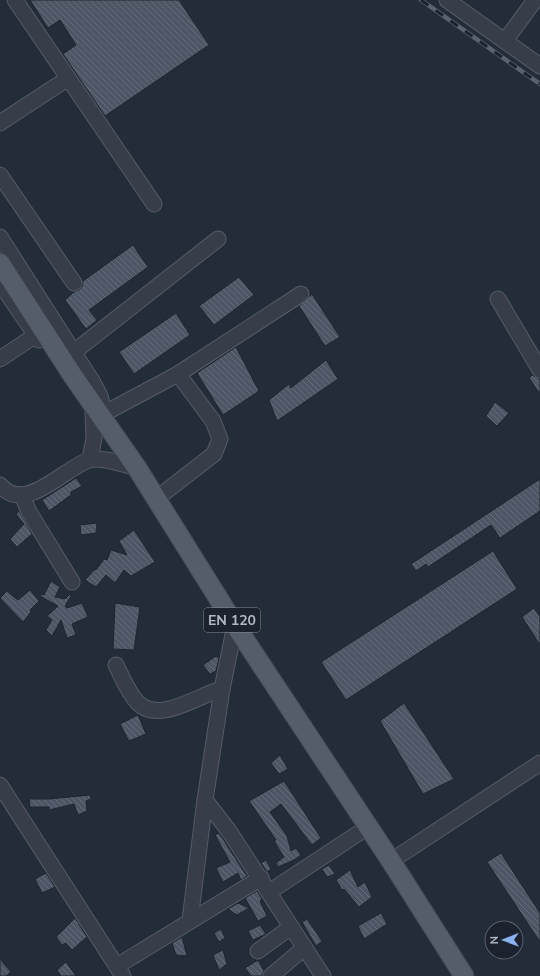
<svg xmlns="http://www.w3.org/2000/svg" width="540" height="976" font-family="Mulish,sans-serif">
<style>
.building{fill:url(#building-back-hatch);stroke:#1e2530}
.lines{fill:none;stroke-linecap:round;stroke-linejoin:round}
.minor-casing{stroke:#555c67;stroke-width:17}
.major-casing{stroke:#404752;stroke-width:21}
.minor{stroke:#373e4a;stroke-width:15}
.major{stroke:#555d6a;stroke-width:19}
.rail-casing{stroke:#596270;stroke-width:4.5}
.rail{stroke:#1c232e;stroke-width:3;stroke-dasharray:9;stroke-linecap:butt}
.labels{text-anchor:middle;stroke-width:4;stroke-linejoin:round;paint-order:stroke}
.shield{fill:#1c232e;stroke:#858c98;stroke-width:1}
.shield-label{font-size:14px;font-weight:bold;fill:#b2b9c5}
</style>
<defs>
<pattern id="building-back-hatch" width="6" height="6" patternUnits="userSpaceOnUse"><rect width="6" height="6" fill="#4c5665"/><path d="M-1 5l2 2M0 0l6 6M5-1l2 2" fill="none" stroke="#636c7a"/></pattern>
</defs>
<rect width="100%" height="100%" fill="#232c39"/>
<!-- building -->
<g class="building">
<path d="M30,0H179L209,45L105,116L63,54L76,45L60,20L48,28Z"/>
<path d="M133,245L148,267L89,310L97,320L86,329L65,300L74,292L79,290L82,287L83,281Z"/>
<path d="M239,277L254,295L214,325L199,306Z"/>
<path d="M312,294L340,337L325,346L299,306Z"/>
<path d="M176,313L190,335L134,374L119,352Z"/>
<path d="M236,347L259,391L223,415L197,373Z"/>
<path d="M326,360L338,379L277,421L269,400L289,384L291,388Z"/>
<path d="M532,375L540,379V394L529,378Z"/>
<path d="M495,402L509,413L497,426L486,416Z"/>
<path d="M76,478L82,486L71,492V495L49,511L42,500Z"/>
<path d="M540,479V511L500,538L491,525L428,567L426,564L416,571L411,564Z"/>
<path d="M19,511L32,534L17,547L10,539L24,524L16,514Z"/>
<path d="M97,523L96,533L81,535L80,525Z"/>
<path d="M134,530L155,562L131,576L124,570L115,583L106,575L96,587L85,580L95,569L96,570L104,559L107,560L111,550L127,555L119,541Z"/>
<path d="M493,551L517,589L346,700L321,662Z"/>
<path d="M51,581L60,587L55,597L65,599L70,594L71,596L65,606L67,608L82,603L88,617L72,624L76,635L67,638L61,620L52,636L46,630L52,620L47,616L58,606L40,596L41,594L44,595Z"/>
<path d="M30,590L39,601L30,610L31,612L23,622L0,598L7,591L18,600Z"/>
<path d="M115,603L140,607L134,650L113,649Z"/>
<path d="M534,608L540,617V645L522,617Z"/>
<path d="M216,656L219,658L216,671L210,674L203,665Z"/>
<path d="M404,703L454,779L423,794L380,721Z"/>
<path d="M138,715L146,734L129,741L120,724Z"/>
<path d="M280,755L288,769L279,774L271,763Z"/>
<path d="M284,781L321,838L312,845L281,804L270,812L287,836L291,851L296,848L301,855L294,860L278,867L276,863L284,857L274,841L276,840L249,801Z"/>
<path d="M90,795L91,799L86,801L87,811L78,815L74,804L49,810V807H30L29,799H49Z"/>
<path d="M219,833L247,876L241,880L238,873L223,882L216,868L230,862L215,835Z"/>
<path d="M501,853L540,913V942L487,862Z"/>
<path d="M266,860L271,869L267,872L261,863Z"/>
<path d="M329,865L335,874L327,877L322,869Z"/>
<path d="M350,870L358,887L365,882L372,897L359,907L344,889L342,890L336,880Z"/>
<path d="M46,873L55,887L42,893L35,879Z"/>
<path d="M257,891L262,899L260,901L267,916L258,921L245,898Z"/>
<path d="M238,903L249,908L237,915L228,909Z"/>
<path d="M381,913L387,924L364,939L358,926Z"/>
<path d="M75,918L87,937L72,950L66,943L62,945L56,937Z"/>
<path d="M307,919L322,941L316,946L302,922Z"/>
<path d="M260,925L266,934L253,940L248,931Z"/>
<path d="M221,929L225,938L219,942L214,933Z"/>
<path d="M182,937L187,956L176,955L172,943Z"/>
<path d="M223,950L227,964L219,970L213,955Z"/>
<path d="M0,959L11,972L6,976H0Z"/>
<path d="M258,960L264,971L262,976H251L245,968Z"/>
<path d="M66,962L76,976H61L57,970Z"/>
</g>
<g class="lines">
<defs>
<g id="minor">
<path d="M15,0L154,204"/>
<path d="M447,0L540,66"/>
<path d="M505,41L535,0"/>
<path d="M0,123L67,79"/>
<path d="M0,175L74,283"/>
<path d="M0,237L92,381L100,396L106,419"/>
<path d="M0,283L39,340"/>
<path d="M498,299L540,370"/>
<path d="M75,351L218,239"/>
<path d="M0,359L36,335"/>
<path d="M105,413L178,374L301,294"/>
<path d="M90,459L94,438L93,412"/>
<path d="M0,485C25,515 64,468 89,460C100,456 126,465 137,468"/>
<path d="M22,495L29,512L72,582"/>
<path d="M156,499L214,454L220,439L213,421L178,374"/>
<path d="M235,625L222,689L205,800L229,831L323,976"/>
<path d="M116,665C122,677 128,693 138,703C160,724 198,695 222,689"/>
<path d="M0,785L123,976"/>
<path d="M391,861L540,763"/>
<path d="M269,892L368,827"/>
<path d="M190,920L205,800"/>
<path d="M258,951L291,927"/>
<path d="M117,966L261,878"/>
<path d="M271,976L304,948"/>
</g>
<path id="major" d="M0,263L73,376L137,468L235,625L391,861L464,976"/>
</defs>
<!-- minor casing -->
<use href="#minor" class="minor-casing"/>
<!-- major casing -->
<use href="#major" class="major-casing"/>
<!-- minor -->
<use href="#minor" class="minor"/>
<!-- major -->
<use href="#major" class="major"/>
<defs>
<path id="rail" d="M421,0L540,84"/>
</defs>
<!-- rail casing -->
<use href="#rail" class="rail-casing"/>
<!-- rail -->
<use href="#rail" class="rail"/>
</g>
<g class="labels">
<!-- shield labels -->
<rect class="shield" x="204" y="608" width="56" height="24" rx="3"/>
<g class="shield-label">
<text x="232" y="625">EN 120</text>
</g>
</g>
<!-- north arrow -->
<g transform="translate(504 940) rotate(269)"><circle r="19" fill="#1c232e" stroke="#585f6a"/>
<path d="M0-3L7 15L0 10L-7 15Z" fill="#8cb1f1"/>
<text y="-6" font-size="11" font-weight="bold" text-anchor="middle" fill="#b2b9c5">N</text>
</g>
</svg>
